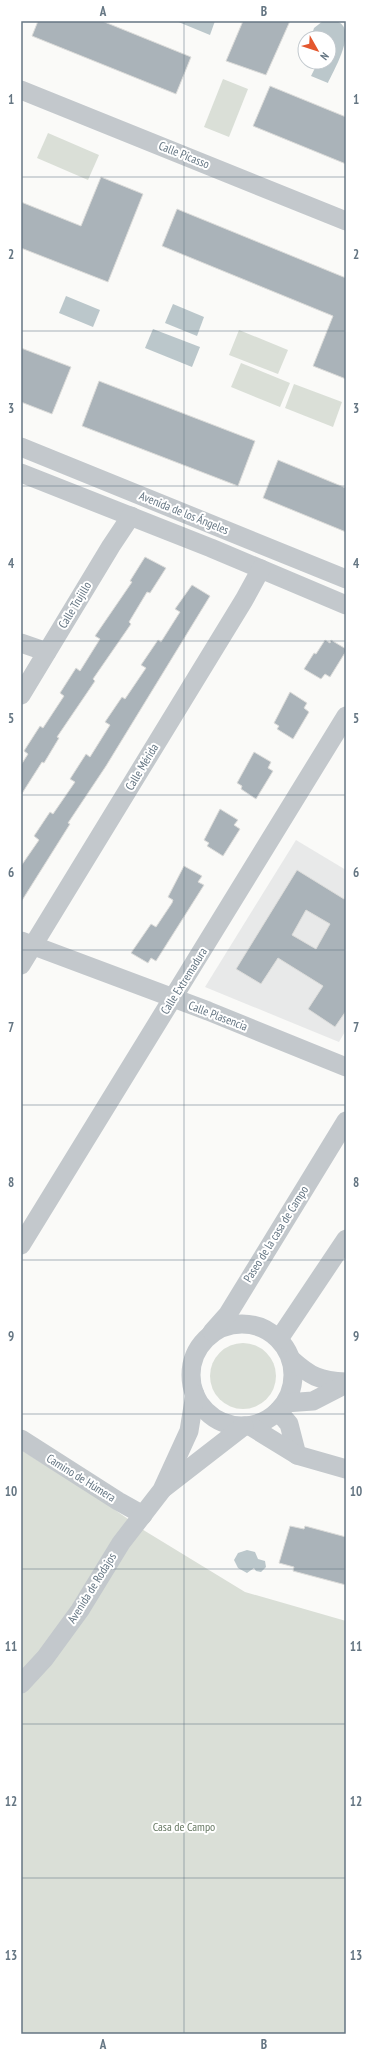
<svg xmlns="http://www.w3.org/2000/svg" width="367" height="2055" font-family="'PT Sans Narrow',sans-serif">
<style>
.built{fill:#e8e9e9}
.green{fill:#dadfd7}
.water{fill:#bbc7cb}
.building{fill:#aab3b9;stroke:#dcdcda;fill-rule:evenodd}
.lines{fill:none;stroke-linecap:round;stroke-linejoin:round}
.street{stroke:#c3c8cc;stroke-width:19}
.grid{fill:none;stroke:#657683;stroke-width:1;stroke-opacity:0.55}
.labels{text-anchor:middle;stroke-width:4;stroke-linejoin:round;paint-order:stroke}
.street-label{font-size:12px;fill:#657683;stroke:#fff}
.park-label{font-size:12px;fill:#687a64;stroke:#fff}
.neatline{fill:none;stroke:#657683;stroke-width:1.5}
.grid-label{font-size:13px;text-anchor:middle;font-weight:bold;fill:#657683}
</style>
<rect width="100%" height="100%" fill="#fafaf8"/>
<!-- built -->
<path class="built" d="M296,840L346,870V1030L339,1042L205,987Z"/>
<!-- green -->
<g class="green">
<path d="M223,79L248,89L229,137L204,127Z"/>
<path d="M48,133L99,155L88,180L37,158Z"/>
<path d="M239,330L288,350L278,374L229,355Z"/>
<path d="M241,363L290,383L280,407L231,387Z"/>
<path d="M294,384L342,402L333,427L285,408Z"/>
<circle cx="243" cy="1376" r="33"/>
<path d="M21,1450L101,1500L145,1531L245,1592L346,1621V2034H21Z"/>
</g>
<!-- water -->
<g class="water">
<path d="M176,21H215L210,35Z"/>
<path d="M323,21C327,21 332,20 336,21C359,28 334,70 328,83L311,76L318,62H329V38H311L314,28Z"/>
<path d="M66,296L100,310L93,327L59,313Z"/>
<path d="M173,304L204,317L197,336L165,323Z"/>
<path d="M153,329L200,347L192,367L145,348Z"/>
<path d="M247,1550L255,1552L258,1559L265,1561L266,1567L261,1572L256,1571L254,1568L247,1573L238,1568L234,1560L238,1553Z"/>
</g>
<!-- building -->
<g class="building">
<path d="M38,21H102L191,57L176,94L32,36Z"/>
<path d="M243,21H290L266,75L226,61Z"/>
<path d="M270,86L346,117V164L253,126Z"/>
<path d="M101,177L143,194L108,282L21,248V202L81,226Z"/>
<path d="M177,209L346,278V379L313,366L333,316L162,246Z"/>
<path d="M21,348L71,367L52,414L21,402Z"/>
<path d="M99,381L255,441L238,486L82,426Z"/>
<path d="M278,460L346,488V532L263,498Z"/>
<path d="M145,557L166,568L150,593L147,592L129,622L131,624L93,679L95,681L57,737L59,738L44,763L42,762L21,795V765L28,754L24,751L40,726L43,728L64,696L60,693L76,668L80,671L100,639L95,636L132,582L130,581Z"/>
<path d="M192,585L210,596L106,766L68,823L70,824L21,902V866L39,840L34,836L50,812L53,814L75,782L70,779L86,754L90,757L110,725L105,722L122,697L125,699L146,668L141,665L158,640L161,642L180,612L175,609Z"/>
<path d="M325,640L330,643L331,640L346,649V651L330,677L325,674L321,679L304,669L314,653L316,654Z"/>
<path d="M290,692L307,703L304,708L309,712L293,739L277,729L279,726L274,723Z"/>
<path d="M254,752L271,762L268,768L273,771L256,799L241,789L242,786L237,783Z"/>
<path d="M220,809L238,820L234,825L240,829L223,856L207,846L209,843L204,840Z"/>
<path d="M184,866L202,876L198,882L204,885L156,961L151,958L148,963L131,953L151,924L156,927L172,903L173,900L168,897Z"/>
<path d="M297,870L344,899L346,896V1011L335,1027L308,1009L323,986L278,958L261,984L236,969ZM306,910L330,924L316,949L292,935Z"/>
<path d="M290,1526L304,1529L305,1526L346,1537V1585L293,1571L294,1567L279,1563Z"/>
</g>
<g class="lines">
<!-- street -->
<g class="street">
<path d="M21,90L346,221"/>
<path d="M21,447L346,579"/>
<path d="M21,473L211,548L346,605"/>
<path d="M21,643L47,652"/>
<path d="M21,695L111,546L131,516"/>
<path d="M21,941L208,1011L346,1067"/>
<path d="M21,965L244,600L261,569"/>
<path d="M21,1245L346,716"/>
<circle cx="242" cy="1375" r="51"/>
<path d="M212,1332L228,1314L346,1121"/>
<path d="M279,1339L346,1239"/>
<path d="M291,1359C310,1376 319,1381 346,1382"/>
<path d="M285,1403L313,1401L346,1384"/>
<path d="M278,1411L289,1424L297,1455"/>
<path d="M250,1426L297,1455L346,1469"/>
<path d="M21,1439L118,1501L143,1515"/>
<path d="M164,1488L244,1426"/>
<path d="M21,1684L45,1658L80,1610L121,1543L162,1490L189,1431L195,1394"/>
</g>
</g>
<!-- grid -->
<path class="grid" d="M184,21V2034M21,177H346M21,331H346M21,486H346M21,641H346M21,795H346M21,950H346M21,1105H346M21,1260H346M21,1414H346M21,1569H346M21,1724H346M21,1878H346"/>
<g class="labels">
<!-- street labels -->
<g class="street-label">
<text transform="translate(184 155) rotate(22)" y="4">Calle Picasso</text>
<text transform="translate(184 513) rotate(22)" y="4">Avenida de los Ángeles</text>
<text transform="translate(75 605) rotate(-59)" y="4">Calle Trujillo</text>
<text transform="translate(142 767) rotate(-59)" y="4">Calle Mérida</text>
<text transform="translate(184 981) rotate(-58)" y="4">Calle Extremadura</text>
<text transform="translate(218 1016) rotate(21)" y="4">Calle Plasencia</text>
<text transform="translate(276 1234) rotate(-58)" y="4">Paseo de la casa de Campo</text>
<text transform="translate(81 1478) rotate(32)" y="4">Camino de Húmera</text>
<text transform="translate(92 1588) rotate(-58)" y="4">Avenida de Rodajos</text>
</g>
<!-- park labels -->
<g class="park-label">
<text x="184" y="1831">Casa de Campo</text>
</g>
</g>
<!-- border -->
<rect width="367" height="2055" fill="none" stroke="#ffffff" stroke-width="44"/>
<!-- north arrow -->
<g transform="translate(317 50) rotate(129)"><circle r="19" fill="#ffffff" stroke="#c1c8cd"/>
<path d="M0-3L7 15L0 10L-7 15Z" fill="#e4572e"/>
<text y="-6" font-size="11" font-weight="bold" text-anchor="middle" fill="#657683">N</text>
</g>
<rect x="22" y="22" width="323" height="2011" class="neatline"/>
<g class="grid-label">
<text x="103" y="16">A</text>
<text x="264" y="16">B</text>
<text x="11" y="104">1</text>
<text x="356" y="104">1</text>
<text x="11" y="259">2</text>
<text x="356" y="259">2</text>
<text x="11" y="413">3</text>
<text x="356" y="413">3</text>
<text x="11" y="568">4</text>
<text x="356" y="568">4</text>
<text x="11" y="723">5</text>
<text x="356" y="723">5</text>
<text x="11" y="877">6</text>
<text x="356" y="877">6</text>
<text x="11" y="1032">7</text>
<text x="356" y="1032">7</text>
<text x="11" y="1187">8</text>
<text x="356" y="1187">8</text>
<text x="11" y="1341">9</text>
<text x="356" y="1341">9</text>
<text x="11" y="1496">10</text>
<text x="356" y="1496">10</text>
<text x="11" y="1651">11</text>
<text x="356" y="1651">11</text>
<text x="11" y="1806">12</text>
<text x="356" y="1806">12</text>
<text x="11" y="1960">13</text>
<text x="356" y="1960">13</text>
<text x="103" y="2049">A</text>
<text x="264" y="2049">B</text>
</g>
</svg>
